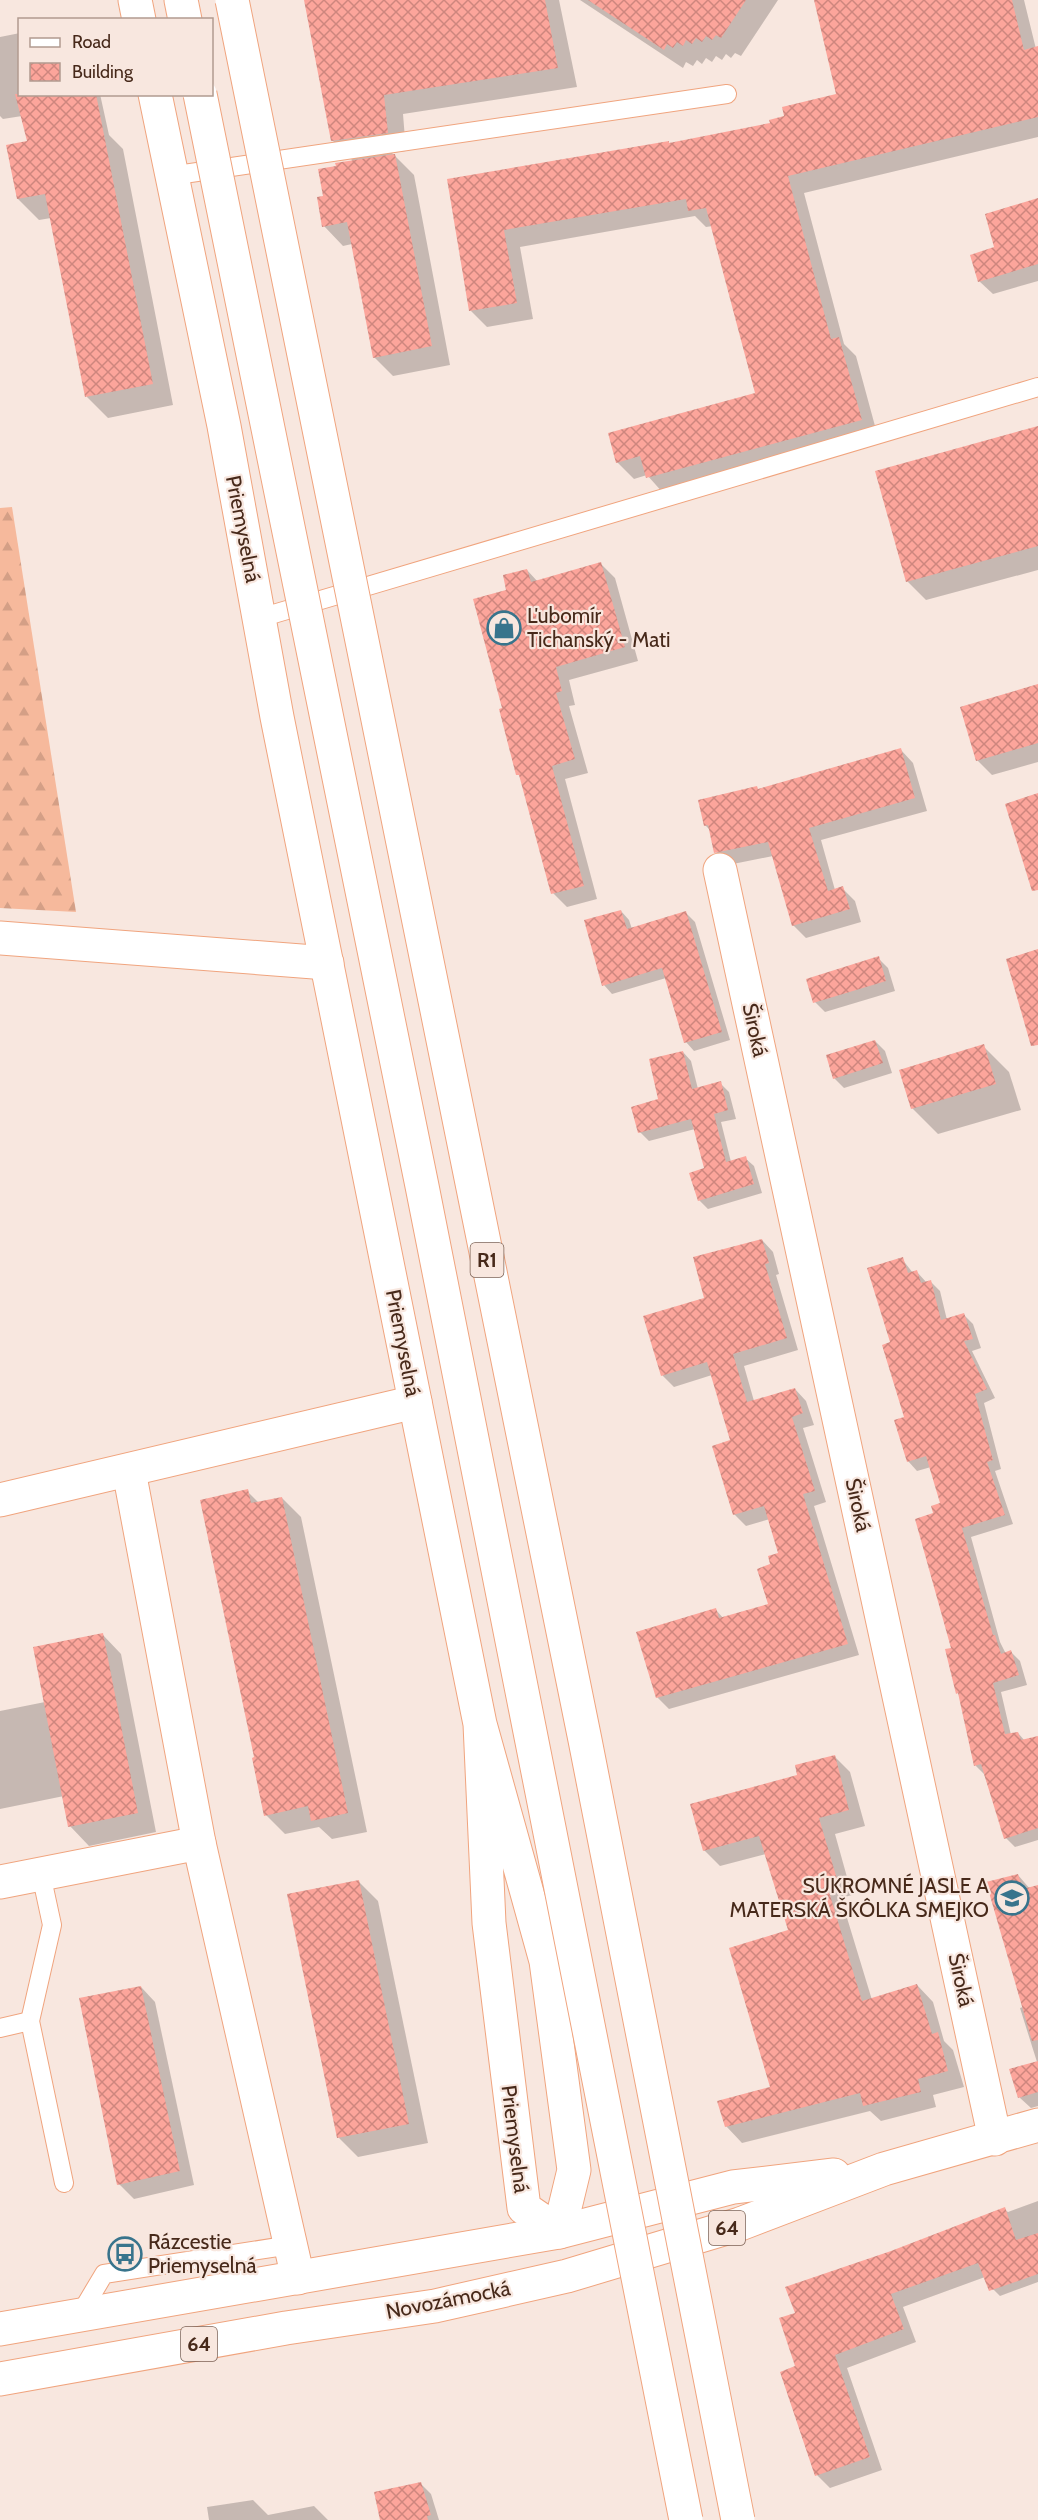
<svg xmlns="http://www.w3.org/2000/svg" width="1038" height="2520" font-family="Cabin,sans-serif">
<style>
.forest{fill:url(#forest-firs)}
.shadow{fill:#0003}
.building{fill:url(#building-cross-hatch)}
.lines{fill:none;stroke-linecap:round;stroke-linejoin:round}
.service-casing{stroke:#f0a47e;stroke-width:20}
.minor-casing{stroke:#f0a47e;stroke-width:35}
.primary-casing{stroke:#f0a47e;stroke-width:35}
.motorway-casing{stroke:#f0a47e;stroke-width:35}
.service{stroke:#fff;stroke-width:18}
.minor{stroke:#fff;stroke-width:33}
.primary{stroke:#fff;stroke-width:33}
.motorway{stroke:#fff;stroke-width:33}
.motorway-bridge-casing{stroke:#f0a47e;stroke-width:35;stroke-linecap:butt}
.motorway-bridge{stroke:#fff;stroke-width:33}
.labels{text-anchor:middle;stroke-width:4.5;stroke-linejoin:round;paint-order:stroke}
.shield{fill:#f8e7df;stroke:#7c6255;stroke-width:1.5}
.shield-label{font-size:20px;font-weight:bold;fill:#47291a}
.street-label{font-size:21px;fill:#47291a;stroke:#f8e7df}
.poi-label{font-size:21px;fill:#47291a;stroke:#f8e7df;text-anchor:start}
</style>
<defs>
<pattern id="forest-firs" width="22" height="20" patternUnits="userSpaceOnUse" patternTransform="scale(1.5)"><rect width="22" height="20" fill="#f6b99c"/><path d="M5 1l3.5 6h-7zM16 11l3.5 6h-7z" fill="#d49f86"/></pattern>
<pattern id="building-cross-hatch" width="8" height="8" patternUnits="userSpaceOnUse" patternTransform="scale(1.5)"><rect width="8" height="8" fill="#fca59b"/><path d="M0 0l8 8M0 8l8-8" fill="none" stroke="#ce867e"/></pattern>
</defs>
<rect width="100%" height="100%" fill="#f8e7df"/>
<!-- forest -->
<path class="forest" d="M12,507L76,912L0,908V508Z"/>
<!-- shadow -->
<g class="shadow">
<path d="M306,0H559L577,87L403,114L406,151L392,153L414,175L450,365L393,376L374,357L352,244L343,246L324,226L325,197L354,162L332,140Z"/>
<path d="M580,0H778L741,56L735,53L731,58L726,54L722,60L716,56L712,62L706,58L702,64L697,60L693,66L686,62L683,68Z"/>
<path d="M815,0H1024L1036,49L1038,48V137L804,193L844,344L856,356L878,437L664,494L647,475L634,479L617,462L757,394L713,226L706,227L695,216L520,247L533,319L487,327L470,310L449,180L670,144L771,124L838,95Z"/>
<path d="M20,33V94H100L109,135L123,149L173,405L108,418L87,397L51,218L39,220L18,199L29,142L22,116L3,119L0,116V37Z"/>
<path d="M1038,199V281L993,294L979,281L996,248Z"/>
<path d="M1038,428V570L926,600L907,581Z"/>
<path d="M601,564L615,578L638,661L569,680L575,705L569,706L588,773L565,779L597,899L567,907L553,893L521,778L518,774L504,709L508,591L527,570L538,582Z"/>
<path d="M1038,686V762L992,775L977,760Z"/>
<path d="M901,750L913,763L927,811L821,840L835,890L842,888L855,901L861,922L806,938L793,925L773,856L728,865L716,852L711,831L705,825L759,790Z"/>
<path d="M621,911L629,920L632,929L686,913L695,922L730,1040L694,1051L686,1042L666,978L612,994L604,985Z"/>
<path d="M878,958L888,968L895,991L825,1012L815,1002Z"/>
<path d="M875,1041L885,1051L892,1073L844,1088L834,1078Z"/>
<path d="M983,1046L1009,1072L1021,1110L938,1134L912,1108Z"/>
<path d="M683,1052L691,1061L698,1089L720,1083L729,1092L736,1119L721,1122L731,1162L745,1158L754,1166L762,1193L708,1209L699,1200L706,1169L695,1129L649,1141L640,1132L660,1100Z"/>
<path d="M762,1240L773,1252L779,1274L776,1275L798,1350L744,1366L754,1401L795,1389L806,1401L814,1425L803,1428L826,1502L814,1506L859,1655L669,1709L657,1697L716,1610L724,1619L770,1605L772,1566L780,1554L770,1519L746,1526L735,1515L714,1447L732,1441L712,1375L674,1387L662,1375L706,1299Z"/>
<path d="M902,1259L913,1273L917,1272L927,1283L930,1281L940,1291L947,1320L964,1315L973,1324L981,1348L972,1351L995,1398L984,1403L1001,1469L995,1471L1013,1524L971,1537L1000,1642L1006,1654L1011,1652L1020,1661L1027,1685L1001,1692L1011,1735L1018,1733L1025,1741L1038,1740V1840L1015,1847L1006,1838L984,1774L975,1765L960,1696L947,1650L952,1649L935,1514L942,1504L931,1467L917,1471L908,1461L906,1418L892,1343Z"/>
<path d="M247,1491L259,1503L282,1498L301,1517L367,1832L332,1839L319,1827L285,1834L266,1815L256,1758Z"/>
<path d="M102,1634L121,1654L156,1832L89,1846L70,1826L64,1796L0,1809V1711L45,1702Z"/>
<path d="M834,1756L850,1772L865,1826L835,1834L852,1895L841,1898L872,2000L917,1985L933,2002L944,2041L953,2050L964,2087L933,2095L936,2107L881,2121L870,2111L742,2143L726,2126L772,2088L790,1931L766,1854L720,1866L704,1850L799,1776Z"/>
<path d="M1018,1875L1030,1889L1038,1886V2106L1031,2108L1019,2097L1037,2062L1020,2008L1023,2007Z"/>
<path d="M358,1881L378,1901L428,2143L358,2157L339,2138L289,1895Z"/>
<path d="M141,1987L155,2002L194,2185L134,2199L119,2184Z"/>
<path d="M1038,2201V2282L1000,2296L987,2283L985,2277L903,2307L916,2342L847,2368L882,2470L830,2488L817,2475L797,2367V2314L891,2252L1004,2209L1008,2212Z"/>
<path d="M421,2484L431,2494L439,2520H381Z"/>
<path d="M253,2500L268,2515L314,2506L328,2520H209L207,2507Z"/>
</g>
<!-- building -->
<g class="building">
<path d="M304,0H545L558,68L384,95L388,133L331,141Z"/>
<path d="M588,0H746L721,38L716,35L712,40L706,36L702,42L696,38L692,44L686,40L683,46L677,42L673,48L667,44L664,50Z"/>
<path d="M814,0H1012L1024,50L1038,46V117L788,176L831,339L839,337L862,420L646,478L640,456L616,463L608,433L755,393L706,208L688,211L686,199L504,230L517,303L469,311L447,179L669,141V143L770,123L769,120L784,116L782,107L836,94Z"/>
<path d="M15,94H96L153,384L85,397L45,194L17,199L6,145L27,141Z"/>
<path d="M395,154L432,346L373,358L347,222L322,227L317,197L323,196L318,169L336,166L335,163Z"/>
<path d="M1038,198V264L978,282L970,255L994,247L985,214Z"/>
<path d="M1038,426V546L906,582L875,471Z"/>
<path d="M601,562L625,647L556,667L562,691L556,693L575,759L552,766L584,886L551,894L519,775H516L499,709L502,708L473,599L506,590L503,575L527,569L531,582Z"/>
<path d="M1038,684V743L976,761L960,707Z"/>
<path d="M901,748L915,798L809,828L828,891L843,886L850,909L792,926L768,842L714,853L708,825L704,826L698,800L757,786L758,789Z"/>
<path d="M1038,793V890L1032,891L1005,804Z"/>
<path d="M621,910L627,929L686,911L722,1032L684,1043L662,968L602,986L584,920Z"/>
<path d="M1038,949V1045L1031,1046L1006,959Z"/>
<path d="M879,956L886,981L813,1003L806,979Z"/>
<path d="M875,1040L883,1063L833,1079L826,1055Z"/>
<path d="M984,1044L996,1084L911,1109L899,1070Z"/>
<path d="M683,1051L692,1089L721,1081L728,1110L714,1114L726,1162L746,1156L754,1184L698,1201L689,1173L704,1168L691,1119L638,1133L631,1107L658,1099L649,1059Z"/>
<path d="M762,1239L769,1263L765,1264L787,1338L733,1354L747,1402L795,1388L803,1413L792,1417L815,1491L803,1494L848,1644L656,1698L636,1632L716,1608L719,1618L768,1604L757,1569L770,1564L768,1556L778,1553L764,1506L733,1515L712,1446L730,1440L707,1362L661,1376L643,1316L704,1298L693,1257Z"/>
<path d="M903,1257L908,1273L917,1270L921,1283L931,1280L941,1320L964,1313L973,1339L964,1341L987,1389L975,1394L993,1460L987,1462L1005,1515L962,1528L993,1635H995L1001,1654L1011,1650L1019,1675L993,1683L1005,1734L1018,1732L1021,1740L1038,1736V1828L1004,1839L981,1764L974,1766L958,1693L956,1694L945,1649L951,1648L915,1519L933,1513L931,1506L940,1503L926,1456L907,1462L894,1420L904,1417L882,1345L890,1342L867,1268Z"/>
<path d="M248,1489L251,1503L282,1497L348,1813L311,1821L308,1806L264,1816L252,1758L254,1757L200,1500Z"/>
<path d="M103,1633L138,1813L68,1827L33,1647Z"/>
<path d="M835,1755L849,1810L819,1818L837,1879L826,1882L862,2001L917,1984L932,2034L938,2032L948,2071L918,2079L921,2092L863,2106L860,2093L725,2127L717,2101L770,2087L729,1948L788,1930L759,1836L703,1851L690,1804L797,1775L795,1765Z"/>
<path d="M1018,1874L1023,1889L1038,1885V2040L1032,2041L986,1882Z"/>
<path d="M359,1880L409,2124L337,2138L287,1894Z"/>
<path d="M141,1986L180,2171L117,2185L79,1998Z"/>
<path d="M1038,2061V2092L1018,2098L1009,2069Z"/>
<path d="M1005,2207L1016,2240L1038,2233V2274L989,2291L978,2263L891,2294L904,2329L835,2355L870,2457L815,2476L780,2372L795,2366L779,2318L795,2313L785,2287L891,2251Z"/>
<path d="M421,2482L431,2515L427,2516L428,2520H380L374,2492Z"/>
</g>
<g class="lines">
<defs>
<g id="service">
<path d="M170,176L727,94"/>
<path d="M260,618L1038,387"/>
<path d="M41,1874L52,1925L30,2021L64,2183"/>
<path d="M0,2028L30,2021"/>
<path d="M79,2316L104,2274L291,2245"/>
</g>
<g id="minor">
<path d="M135,0L139,20"/>
<path d="M155,94L224,426L277,717L480,1724L546,1961L574,2170L559,2232L524,2208L489,1923L480,1724"/>
<path d="M720,870L995,2139"/>
<path d="M0,938L327,963"/>
<path d="M129,1471L199,1843L298,2278"/>
<path d="M0,1500L415,1402"/>
<path d="M0,1882L199,1843"/>
</g>
<g id="primary">
<path d="M0,2329L559,2232L733,2187L834,2175"/>
<path d="M0,2379L286,2328L435,2306L567,2276L740,2224L884,2169L1038,2125"/>
</g>
<path id="motorway" d="M181,0L185,20"/>
</defs>
<!-- service casing -->
<use href="#service" class="service-casing"/>
<!-- minor casing -->
<use href="#minor" class="minor-casing"/>
<!-- primary casing -->
<use href="#primary" class="primary-casing"/>
<!-- motorway casing -->
<use href="#motorway" class="motorway-casing"/>
<!-- service -->
<use href="#service" class="service"/>
<!-- minor -->
<use href="#minor" class="minor"/>
<!-- primary -->
<use href="#primary" class="primary"/>
<!-- motorway -->
<use href="#motorway" class="motorway"/>
<defs>
<g id="motorway-bridge">
<path d="M232,0L585,1740L738,2520"/>
<path d="M200,94L422,1186L686,2520"/>
</g>
</defs>
<!-- motorway-bridge casing -->
<use href="#motorway-bridge" class="motorway-bridge-casing"/>
<!-- motorway-bridge -->
<use href="#motorway-bridge" class="motorway-bridge"/>
</g>
<!-- icons -->
<defs>
<symbol id="shop-ring" viewBox="-11 -11 22 22"><circle r="9.5" fill="#f8e7df" stroke="#38748c" stroke-width="1.5"/><path d="M-5-2.5h2.3a2.7 3.5 0 0 1 5.4 0H5L5.5 6h-11ZM-1.5-2.5h3a1.5 2.3 0 0 0-3 0Z" fill="#38748c"/></symbol>
<symbol id="school-ring" viewBox="-11 -11 22 22"><circle r="9.5" fill="#f8e7df" stroke="#38748c" stroke-width="1.5"/><path d="M0-5L7-2L0 1L-7-2ZM-4 1L0 2.5L4 1V4Q0 6-4 4Z" fill="#38748c"/></symbol>
<symbol id="bus-ring" viewBox="-11 -11 22 22"><circle r="9.5" fill="#f8e7df" stroke="#38748c" stroke-width="1.5"/><path d="M-5-6H5V4H4V6H2V4H-2V6H-4V4H-5ZM-3.5-4V0h7V-4ZM-3.5 1.2v1.5H-2V1.2ZM2 1.2v1.5H3.5V1.2Z" fill="#38748c"/></symbol>
</defs>
<g fill-rule="evenodd">
<use href="#shop-ring" x="485" y="609" width="38" height="38"/>
<use href="#school-ring" x="993" y="1879" width="38" height="38"/>
<use href="#bus-ring" x="106" y="2235" width="38" height="38"/>
</g>
<g class="labels">
<!-- shield labels -->
<g class="shield">
<rect x="470.5" y="1243" width="33" height="34" rx="4.5"/>
<rect x="709" y="2211" width="36" height="34" rx="4.5"/>
<rect x="181" y="2327" width="36" height="34" rx="4.5"/>
</g>
<g class="shield-label">
<text x="487" y="1267">R1</text>
<text x="727" y="2235">64</text>
<text x="199" y="2351">64</text>
</g>
<!-- street labels -->
<g class="street-label">
<text transform="translate(243 529) rotate(79)" y="7">Priemyselná</text>
<text transform="translate(755 1030) rotate(78)" y="7">Široká</text>
<text transform="translate(403 1343) rotate(79)" y="7">Priemyselná</text>
<text transform="translate(858 1505) rotate(78)" y="7">Široká</text>
<text transform="translate(961 1980) rotate(78)" y="7">Široká</text>
<text transform="translate(515 2139) rotate(83)" y="7">Priemyselná</text>
<text transform="translate(448 2300) rotate(-11)" y="7">Novozámocká</text>
</g>
<!-- poi labels -->
<g class="poi-label">
<text x="527" y="623">Ľubomír<tspan x="527" dy="24">Tichanský - Mati</tspan></text>
<text x="989" y="1893" text-anchor="end">SÚKROMNÉ JASLE A<tspan x="989" dy="24">MATERSKÁ ŠKÔLKA SMEJKO</tspan></text>
<text x="148" y="2249">Rázcestie<tspan x="148" dy="24">Priemyselná</tspan></text>
</g>
</g>
<!-- legend -->
<rect x="18" y="18" width="195" height="78" fill="#f8e7df" stroke="#b19b90" stroke-width="1.5"/>
<rect x="30" y="38" width="30" height="9" fill="#ffffff" stroke="#b19b90" stroke-width="1.5"/>
<text x="72" y="48" font-size="18" fill="#47291a">Road</text>
<rect x="30" y="63" width="30" height="18" fill="url(#building-cross-hatch)" stroke="#b19b90" stroke-width="1.5"/>
<text x="72" y="78" font-size="18" fill="#47291a">Building</text>
</svg>
